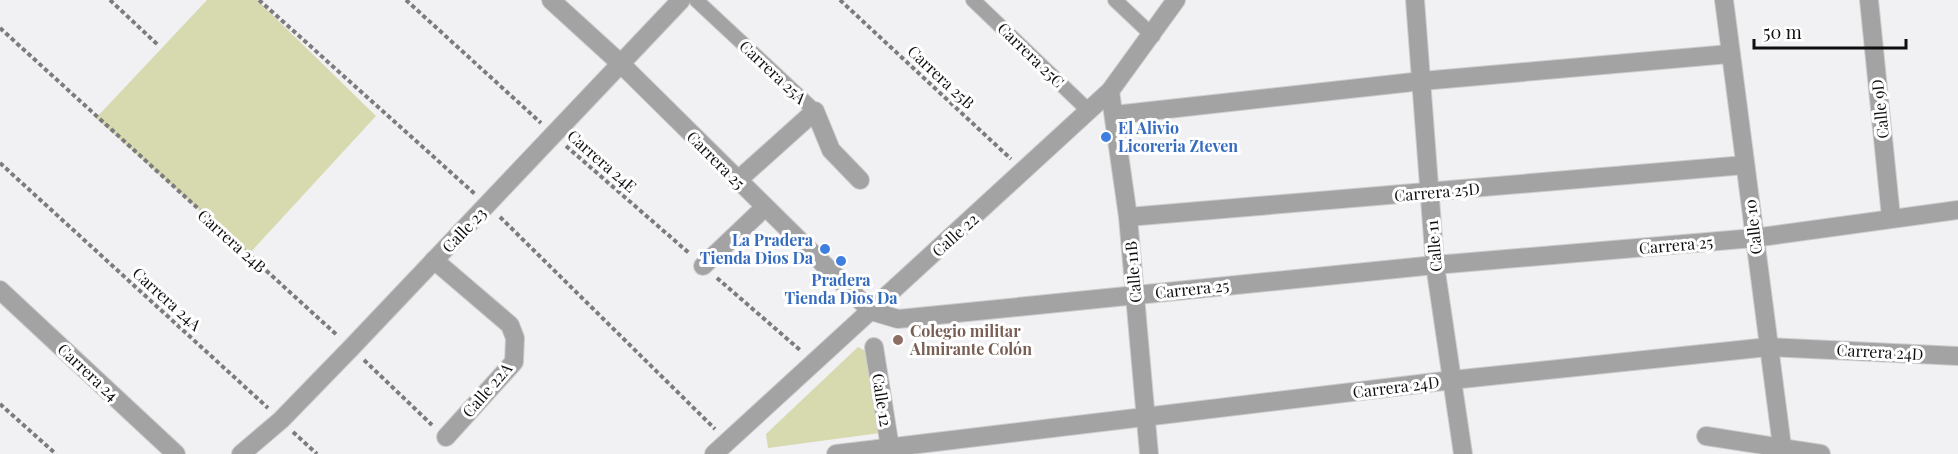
<svg xmlns="http://www.w3.org/2000/svg" width="1958" height="454" font-family="'Playfair Display',serif">
<style>
.green{fill:#d7d9ae}
.lines{fill:none;stroke-linecap:round;stroke-linejoin:round}
.pedestrian-casing{stroke:#cdcdcf;stroke-width:16}
.minor-casing{stroke:#cdcdcf;stroke-width:20}
.tertiary-casing{stroke:#cdcdcf;stroke-width:20}
.path{stroke:#7c7c7e;stroke-width:4;stroke-dasharray:4.5 3;stroke-linecap:butt}
.pedestrian{stroke:#a4a3a4;stroke-width:14}
.minor{stroke:#a4a3a4;stroke-width:18}
.tertiary{stroke:#a4a3a4;stroke-width:18}
.shop-dot{fill:#3f7fe0;stroke:#fff;stroke-width:2}
.education-dot{fill:#8d6e63;stroke:#fff;stroke-width:2}
.labels{text-anchor:middle;stroke-width:6;stroke-linejoin:round;paint-order:stroke}
.street-label{font-size:16px;fill:#0f0f0f;stroke:#fff}
.shop-label{font-size:16px;font-weight:bold;fill:#366cbe;stroke:#fff;text-anchor:start}
.education-label{font-size:16px;font-weight:bold;fill:#785e54;stroke:#fff;text-anchor:start}
</style>
<rect width="100%" height="100%" fill="#f1f1f4"/>
<!-- green -->
<g class="green">
<path d="M207,0H257L376,116L249,254L96,118Z"/>
<path d="M858,347L870,353L880,433L768,448L766,434Z"/>
</g>
<g class="lines">
<defs>
<g id="pedestrian">
<path d="M696,0L815,111"/>
<path d="M973,0L1089,111"/>
<path d="M1115,0L1153,36"/>
</g>
<g id="minor">
<path d="M1415,0L1435,265L1463,454"/>
<path d="M1724,0L1783,454"/>
<path d="M1869,0L1891,217"/>
<path d="M1110,91L1128,217L1149,454"/>
<path d="M1114,115L1422,81L1729,54"/>
<path d="M737,181L815,111L831,150L860,180"/>
<path d="M1128,217L1745,165"/>
<path d="M434,260L510,325L515,338L514,362L446,437"/>
<path d="M703,266L764,208"/>
<path d="M0,290L176,454"/>
<path d="M871,311L898,319L1435,265L1754,238L1958,210"/>
<path d="M874,347L891,454"/>
<path d="M1706,436L1821,454"/>
<path d="M241,454L281,420L351,348L681,0"/>
<path d="M836,454L1452,380L1768,347L1958,356"/>
</g>
<g id="tertiary">
<path d="M551,0L620,63L871,311"/>
<path d="M714,454L1110,91L1176,0"/>
</g>
</defs>
<!-- pedestrian casing -->
<use href="#pedestrian" class="pedestrian-casing"/>
<!-- minor casing -->
<use href="#minor" class="minor-casing"/>
<!-- tertiary casing -->
<use href="#tertiary" class="tertiary-casing"/>
<!-- path -->
<g class="path">
<path d="M110,0L158,45"/>
<path d="M259,0L475,194"/>
<path d="M406,0L541,123"/>
<path d="M840,0L1011,159"/>
<path d="M0,28L338,336"/>
<path d="M566,146L689,253"/>
<path d="M0,163L268,408"/>
<path d="M500,217L715,429"/>
<path d="M717,278L800,350"/>
<path d="M364,360L432,425"/>
<path d="M0,404L56,454"/>
<path d="M293,432L317,454"/>
</g>
<!-- pedestrian -->
<use href="#pedestrian" class="pedestrian"/>
<!-- minor -->
<use href="#minor" class="minor"/>
<!-- tertiary -->
<use href="#tertiary" class="tertiary"/>
</g>
<!-- markers -->
<g class="shop-dot">
<circle cx="1106" cy="137" r="6"/>
<circle cx="825" cy="249" r="6"/>
<circle cx="841" cy="261" r="6"/>
</g>
<circle class="education-dot" cx="898" cy="340" r="6"/>
<g class="labels">
<!-- street labels -->
<g class="street-label">
<text transform="translate(1031 55) rotate(44)" y="6">Carrera 25C</text>
<text transform="translate(773 72) rotate(43)" y="6">Carrera 25A</text>
<text transform="translate(941 77) rotate(43)" y="6">Carrera 25B</text>
<text transform="translate(1880 109) rotate(-96)" y="6">Calle 9D</text>
<text transform="translate(716 160) rotate(45)" y="6">Carrera 25</text>
<text transform="translate(602 161) rotate(41)" y="6">Carrera 24E</text>
<text transform="translate(1437 192) rotate(-5)" y="6">Carrera 25D</text>
<text transform="translate(1753 227) rotate(-97)" y="6">Calle 10</text>
<text transform="translate(464 230) rotate(-46)" y="6">Calle 23</text>
<text transform="translate(955 235) rotate(-42)" y="6">Calle 22</text>
<text transform="translate(232 241) rotate(42)" y="6">Carrera 24B</text>
<text transform="translate(1676 245) rotate(-5)" y="6">Carrera 25</text>
<text transform="translate(1434 246) rotate(-95)" y="6">Calle 11</text>
<text transform="translate(1133 272) rotate(-95)" y="6">Calle 11B</text>
<text transform="translate(1192 289) rotate(-6)" y="6">Carrera 25</text>
<text transform="translate(167 299) rotate(42)" y="6">Carrera 24A</text>
<text transform="translate(1880 352) rotate(3)" y="6">Carrera 24D</text>
<text transform="translate(88 372) rotate(43)" y="6">Carrera 24</text>
<text transform="translate(1396 387) rotate(-7)" y="6">Carrera 24D</text>
<text transform="translate(487 390) rotate(-49)" y="6">Calle 22A</text>
<text transform="translate(882 400) rotate(81)" y="6">Calle 12</text>
</g>
<!-- shop labels -->
<g class="shop-label">
<text x="1118" y="134">El Alivio<tspan x="1118" dy="18">Licoreria Zteven</tspan></text>
<text x="813" y="246" text-anchor="end">La Pradera<tspan x="813" dy="18">Tienda Dios Da</tspan></text>
<text x="841" y="286" text-anchor="middle">Pradera<tspan x="841" dy="18">Tienda Dios Da</tspan></text>
</g>
<!-- education labels -->
<g class="education-label">
<text x="910" y="337">Colegio militar<tspan x="910" dy="18">Almirante Colón</tspan></text>
</g>
</g>
<!-- scale -->
<path d="M1754 39v9h152v-9" fill="none" stroke="#0f0f0f" stroke-width="3"/>
<text x="1763" y="39" font-size="18" fill="#0f0f0f" stroke="#ffffff" stroke-width="4.5" paint-order="stroke">50 m</text>
</svg>
